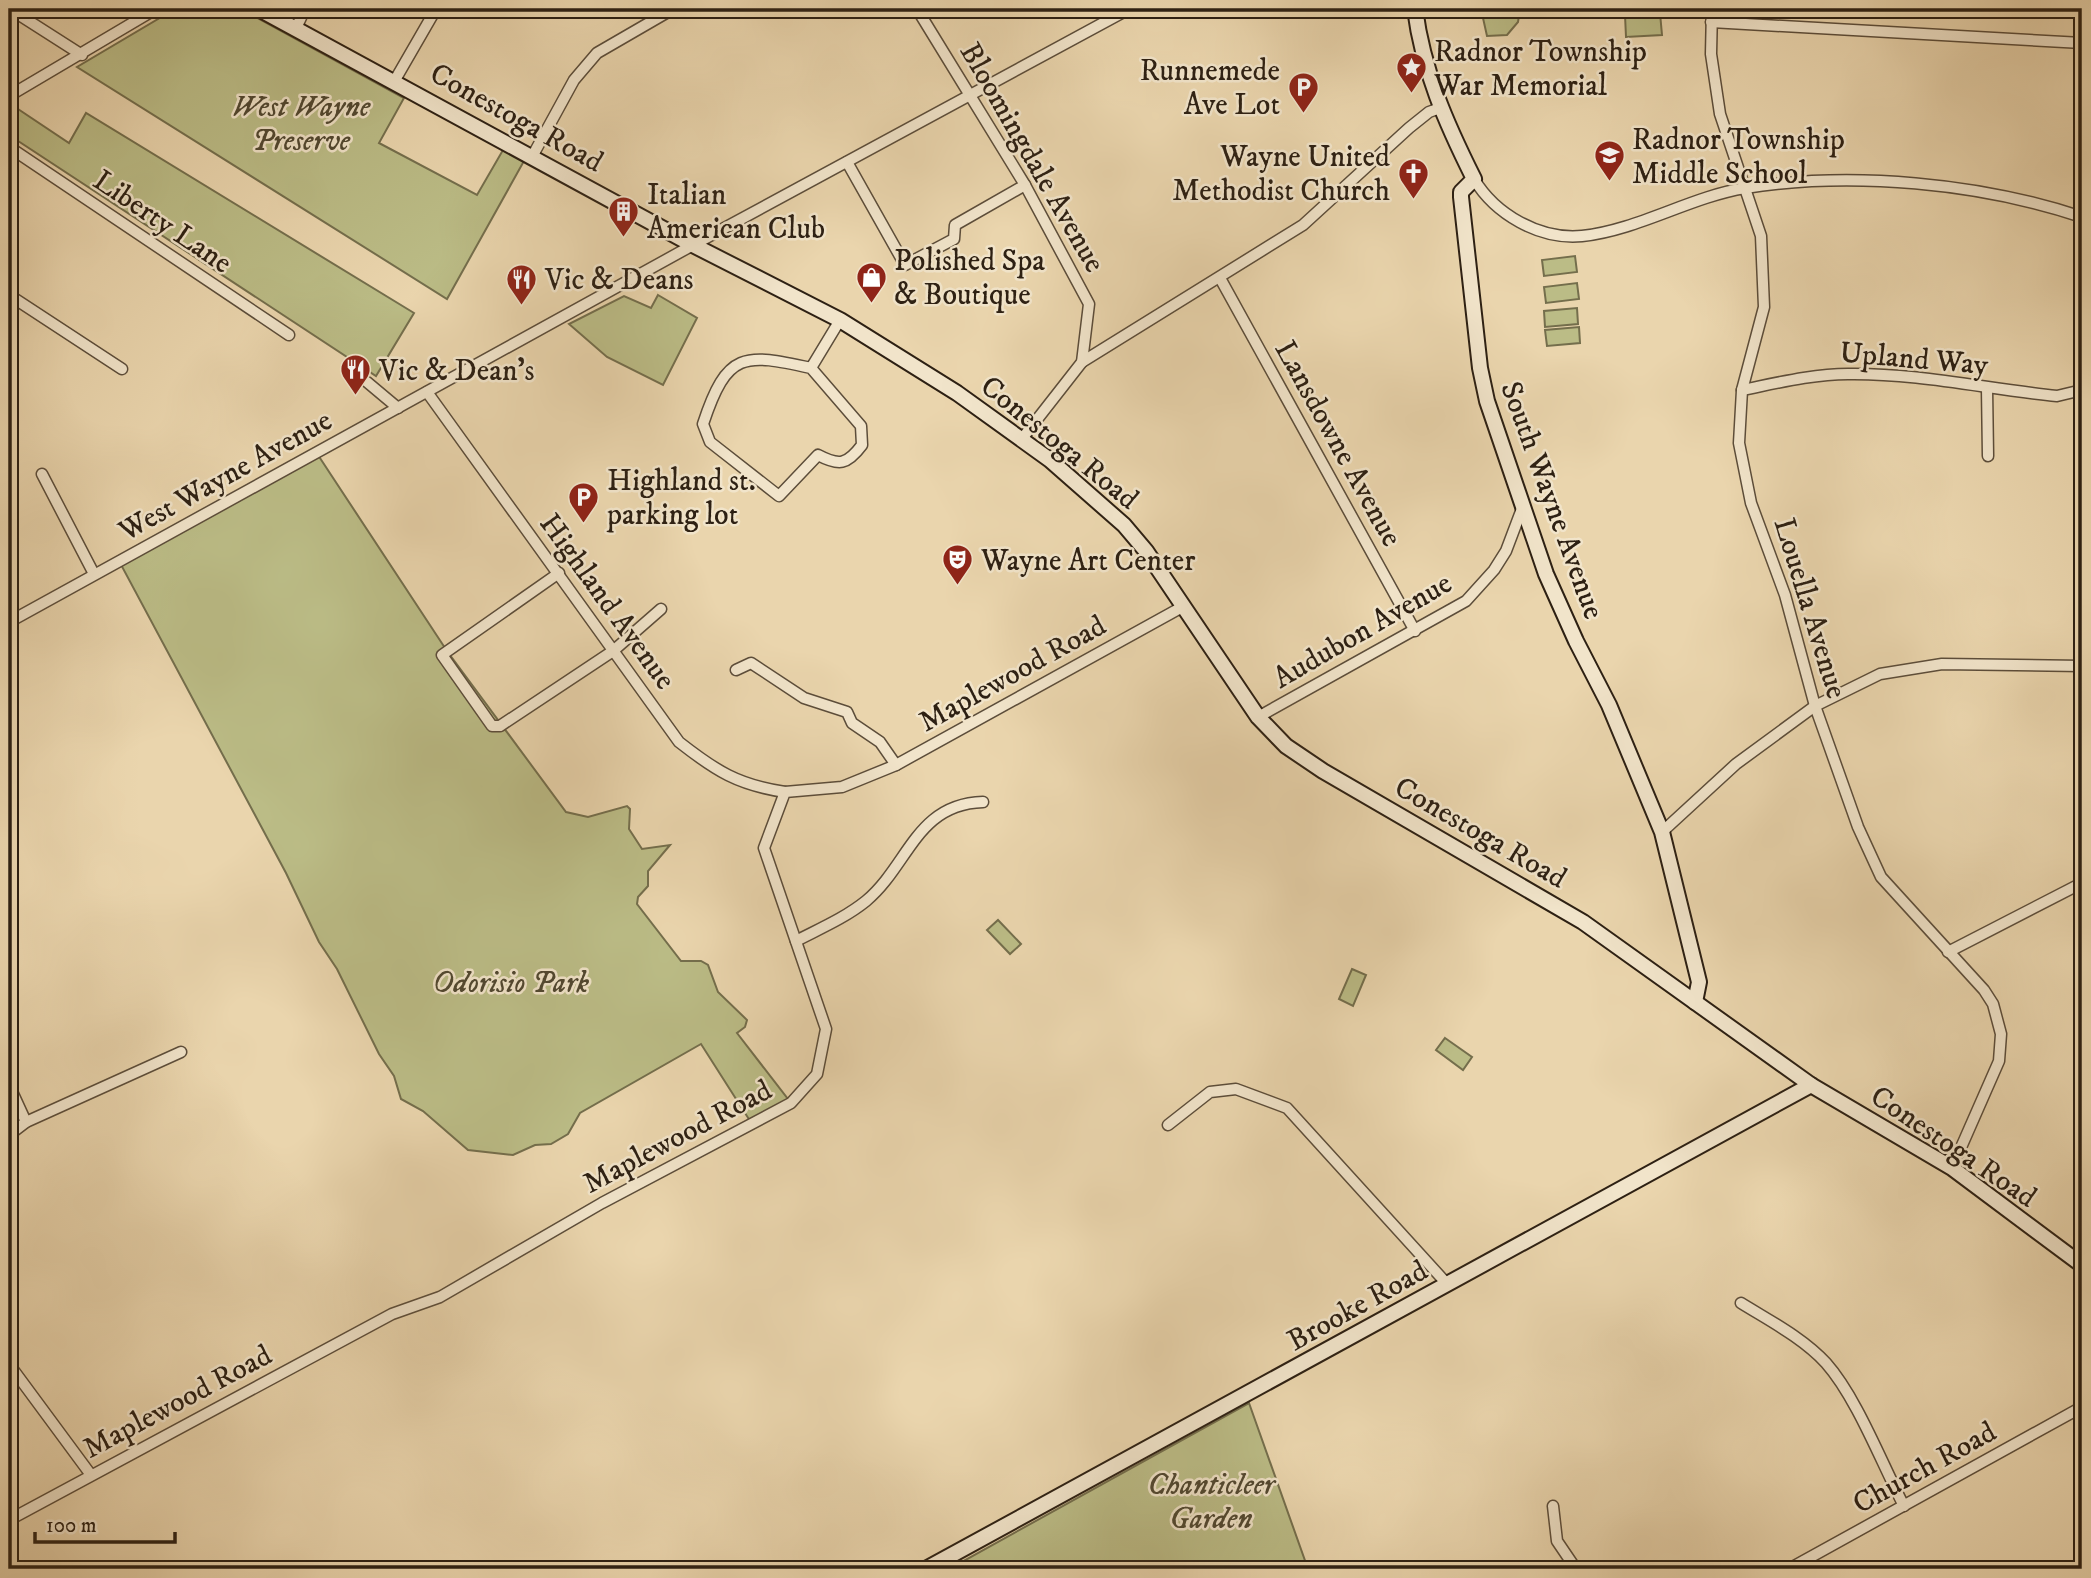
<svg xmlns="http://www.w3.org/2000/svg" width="2091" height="1578" font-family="'IM FELL DW Pica',serif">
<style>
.green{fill:#bbbc86;stroke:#746e4c;stroke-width:2}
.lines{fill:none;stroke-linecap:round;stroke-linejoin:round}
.street-casing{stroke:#5c4d3a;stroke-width:13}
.secondary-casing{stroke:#2d2013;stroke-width:18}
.street{stroke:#f1e4ca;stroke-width:10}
.secondary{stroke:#f1e4ca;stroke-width:14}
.labels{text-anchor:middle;stroke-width:5;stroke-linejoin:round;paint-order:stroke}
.poi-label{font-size:30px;fill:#2d2013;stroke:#f1e4ca;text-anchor:start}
.park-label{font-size:30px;font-style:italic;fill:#504730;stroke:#f1e4ca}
.street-label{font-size:30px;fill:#2d2013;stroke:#f1e4ca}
</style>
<rect width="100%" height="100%" fill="#ead5ad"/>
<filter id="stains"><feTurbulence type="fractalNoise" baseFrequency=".00286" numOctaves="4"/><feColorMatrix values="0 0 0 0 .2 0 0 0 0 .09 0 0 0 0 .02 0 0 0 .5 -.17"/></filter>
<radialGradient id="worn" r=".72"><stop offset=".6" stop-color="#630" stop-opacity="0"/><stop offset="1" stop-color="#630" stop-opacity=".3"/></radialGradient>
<!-- green -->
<g class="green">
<path d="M175,9H241L404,98L379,143L477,195L503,150L524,161L447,299L77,67Z"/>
<path d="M1481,9H1520L1518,22L1507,35L1487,36Z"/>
<path d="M1660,13L1662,35L1626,37L1625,15Z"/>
<path d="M9,103L69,143L86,113L414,313L376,376L9,135Z"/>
<path d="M1575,256L1577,272L1544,276L1542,260Z"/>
<path d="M1577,283L1579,299L1546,303L1544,287Z"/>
<path d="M658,295L697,318L663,385L607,357L569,324L624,296L651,308Z"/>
<path d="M1577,308L1578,324L1545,327L1544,311Z"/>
<path d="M1579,327L1580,343L1547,346L1545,330Z"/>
<path d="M316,452L447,651L566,812L588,817L627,806L630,809L629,829L642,849L670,845L648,871V886L638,897L637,904L681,961H701L708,965L718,992L747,1020L745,1027L737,1033L791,1103L752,1124L701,1044L580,1113L568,1134L551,1144L535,1145L513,1155L468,1150L423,1111L401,1099L394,1076L379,1054L337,969L319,942L286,873L119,561Z"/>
<path d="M998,920L1021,944L1010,954L987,930Z"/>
<path d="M1352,969L1366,975L1353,1006L1339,999Z"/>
<path d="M1445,1038L1472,1057L1463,1070L1436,1050Z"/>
<path d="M1249,1403L1308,1569H949Z"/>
</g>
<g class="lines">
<defs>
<g id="street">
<path d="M10,9L82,55"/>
<path d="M917,9L1025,185L1089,304L1082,362L1021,440"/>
<path d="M1712,9L1711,54L1720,114L1761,236L1764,307L1742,390L1739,443L1751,503L1785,595L1815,706L1858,827L1881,877L1984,990L1993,1004L2001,1034L1999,1061L1952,1168"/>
<path d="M1711,22L2082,43"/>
<path d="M297,26L305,9"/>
<path d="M395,80L436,9"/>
<path d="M9,96L156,9"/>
<path d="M9,147L289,335"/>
<path d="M533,155L574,80L597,53L673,9"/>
<path d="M847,162L905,265L954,239L955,225L1025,185"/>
<path d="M1474,179C1495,214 1539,240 1582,236C1638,230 1690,197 1745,188C1852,171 1980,183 2082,217"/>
<path d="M1220,278L1415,631"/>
<path d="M9,295L122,369"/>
<path d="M1082,362L1303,225L1409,128L1429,112L1440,108"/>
<path d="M811,368L861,426L862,445C847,465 839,466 818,455L779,496L710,442L703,424C727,351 744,353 811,368L840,320"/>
<path d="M367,382L398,408"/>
<path d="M1987,388L1988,456"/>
<path d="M1742,390C1777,383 1813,374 1848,374C1918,373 1987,389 2057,396L2082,390"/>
<path d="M427,392L679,742C716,771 738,785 785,792"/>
<path d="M42,474L94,574"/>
<path d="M559,573L442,655L492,726H500L613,651L661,609"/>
<path d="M9,622L693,245L1129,9"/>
<path d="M736,670L751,663L804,698L847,712L852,723L880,742L896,765"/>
<path d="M1258,717L1466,601L1494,570L1506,551L1523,506"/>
<path d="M1662,832L1736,764L1815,706L1880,674L1942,664L2082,666"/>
<path d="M796,941C819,929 845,918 866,901C909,865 916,804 983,802"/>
<path d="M1948,952L2082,883"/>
<path d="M9,1085L26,1122"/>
<path d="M1168,1125L1210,1092L1236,1089L1287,1108L1448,1285"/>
<path d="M9,1135L26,1122L181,1052"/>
<path d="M1741,1303C1770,1321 1803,1338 1826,1363C1857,1398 1882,1464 1904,1506"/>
<path d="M9,1364L91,1475"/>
<path d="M1553,1506L1557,1541L1576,1569"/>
<path d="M9,1520L392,1314L440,1297L602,1203L791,1103L817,1074L826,1029L764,848L785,792L842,787L896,765L1184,606"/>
<path d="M1789,1569L2082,1407"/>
</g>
<g id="secondary">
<path d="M259,9L693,245L840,320L957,393L1050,460L1124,525L1146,551L1258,717L1286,746L1323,771L1583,922L1811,1085L1952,1168L2082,1265"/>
<path d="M1415,9C1423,71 1446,123 1474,179L1461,192V197L1480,368L1487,401L1546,574L1576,641L1609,705L1662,832L1699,982L1695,1002"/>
<path d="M926,1569L1811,1085"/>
</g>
</defs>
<!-- street casing -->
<use href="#street" class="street-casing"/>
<!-- secondary casing -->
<use href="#secondary" class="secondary-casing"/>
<!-- street -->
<use href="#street" class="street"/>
<!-- secondary -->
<use href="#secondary" class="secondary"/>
</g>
<!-- icons -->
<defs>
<symbol id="sight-pin" viewBox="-11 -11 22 30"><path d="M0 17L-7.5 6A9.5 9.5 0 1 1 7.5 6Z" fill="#8f2418" stroke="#f1e4ca"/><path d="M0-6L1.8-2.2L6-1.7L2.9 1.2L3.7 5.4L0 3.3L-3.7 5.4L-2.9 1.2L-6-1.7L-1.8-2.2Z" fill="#fff"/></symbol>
<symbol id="parking-pin" viewBox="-11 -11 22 30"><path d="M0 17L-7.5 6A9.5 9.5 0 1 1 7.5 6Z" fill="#8f2418" stroke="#f1e4ca"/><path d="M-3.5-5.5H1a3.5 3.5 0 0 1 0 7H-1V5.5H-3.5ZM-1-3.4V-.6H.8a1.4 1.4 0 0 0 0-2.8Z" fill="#fff"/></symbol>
<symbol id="school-pin" viewBox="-11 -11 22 30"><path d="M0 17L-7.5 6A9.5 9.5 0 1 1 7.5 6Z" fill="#8f2418" stroke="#f1e4ca"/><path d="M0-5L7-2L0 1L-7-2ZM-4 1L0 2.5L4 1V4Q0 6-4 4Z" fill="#fff"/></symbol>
<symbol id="church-pin" viewBox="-11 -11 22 30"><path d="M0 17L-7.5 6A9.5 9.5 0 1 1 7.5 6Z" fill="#8f2418" stroke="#f1e4ca"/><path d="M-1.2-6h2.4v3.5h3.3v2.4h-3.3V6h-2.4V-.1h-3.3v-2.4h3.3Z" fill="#fff"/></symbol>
<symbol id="building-pin" viewBox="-11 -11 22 30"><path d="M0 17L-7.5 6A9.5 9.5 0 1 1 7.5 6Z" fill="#8f2418" stroke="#f1e4ca"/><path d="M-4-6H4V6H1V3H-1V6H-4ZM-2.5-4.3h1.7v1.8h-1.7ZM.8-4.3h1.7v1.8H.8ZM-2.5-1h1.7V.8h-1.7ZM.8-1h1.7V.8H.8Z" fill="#fff"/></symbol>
<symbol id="shop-pin" viewBox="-11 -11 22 30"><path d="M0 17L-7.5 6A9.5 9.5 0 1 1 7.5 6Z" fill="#8f2418" stroke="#f1e4ca"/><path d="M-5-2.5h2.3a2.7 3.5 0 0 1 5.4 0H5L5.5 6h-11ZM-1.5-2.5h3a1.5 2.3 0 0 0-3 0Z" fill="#fff"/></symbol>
<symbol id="restaurant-pin" viewBox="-11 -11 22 30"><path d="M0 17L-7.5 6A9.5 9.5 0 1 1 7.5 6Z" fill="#8f2418" stroke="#f1e4ca"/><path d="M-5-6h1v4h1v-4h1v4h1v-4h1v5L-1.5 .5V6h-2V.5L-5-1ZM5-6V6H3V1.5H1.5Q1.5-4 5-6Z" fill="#fff"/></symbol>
<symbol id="theatre-pin" viewBox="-11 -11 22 30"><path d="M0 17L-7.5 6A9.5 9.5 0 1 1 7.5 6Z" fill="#8f2418" stroke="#f1e4ca"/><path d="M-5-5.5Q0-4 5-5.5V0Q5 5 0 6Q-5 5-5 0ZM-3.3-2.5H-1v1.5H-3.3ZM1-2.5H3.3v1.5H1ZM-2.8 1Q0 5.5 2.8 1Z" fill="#fff"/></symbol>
</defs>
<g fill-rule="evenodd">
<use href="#sight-pin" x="1394" y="50" width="35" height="47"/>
<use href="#parking-pin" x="1286" y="70" width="35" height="47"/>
<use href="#school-pin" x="1592" y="138" width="35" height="47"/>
<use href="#church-pin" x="1396" y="156" width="35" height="47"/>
<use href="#building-pin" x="606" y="194" width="35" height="47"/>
<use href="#shop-pin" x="854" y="260" width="35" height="47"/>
<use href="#restaurant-pin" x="504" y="262" width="35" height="47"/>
<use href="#restaurant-pin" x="338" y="352" width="35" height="47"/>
<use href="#parking-pin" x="566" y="480" width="35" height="47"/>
<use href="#theatre-pin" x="940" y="542" width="35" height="47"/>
</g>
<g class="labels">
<!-- poi labels -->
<g class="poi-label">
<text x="1434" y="61">Radnor Township<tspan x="1434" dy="34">War Memorial</tspan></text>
<text x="1280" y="80" text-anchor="end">Runnemede<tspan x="1280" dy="34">Ave Lot</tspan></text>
<text x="1632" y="149">Radnor Township<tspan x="1632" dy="34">Middle School</tspan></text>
<text x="1390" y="166" text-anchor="end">Wayne United<tspan x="1390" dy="34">Methodist Church</tspan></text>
<text x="647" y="204">Italian<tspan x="647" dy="34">American Club</tspan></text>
<text x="894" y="270">Polished Spa<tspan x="894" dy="34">&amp; Boutique</tspan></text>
<text x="545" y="289">Vic &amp; Deans</text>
<text x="379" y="380">Vic &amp; Dean's</text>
<text x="607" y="490">Highland st.<tspan x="607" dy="34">parking lot</tspan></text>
<text x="981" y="570">Wayne Art Center</text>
</g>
<!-- park labels -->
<g class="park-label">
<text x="301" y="116">West Wayne<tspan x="301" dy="34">Preserve</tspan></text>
<text x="511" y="992">Odorisio Park</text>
<text x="1211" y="1494">Chanticleer<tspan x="1211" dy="34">Garden</tspan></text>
</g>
<!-- street labels -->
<g class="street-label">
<text transform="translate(517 117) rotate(29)" y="10">Conestoga Road</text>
<text transform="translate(1033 157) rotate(60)" y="10">Bloomingdale Avenue</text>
<text transform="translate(163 221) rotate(34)" y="10">Liberty Lane</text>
<text transform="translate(1914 358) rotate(5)" y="10">Upland Way</text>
<text transform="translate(1060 442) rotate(39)" y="10">Conestoga Road</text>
<text transform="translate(1339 443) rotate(61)" y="10">Lansdowne Avenue</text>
<text transform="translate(225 475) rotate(-29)" y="10">West Wayne Avenue</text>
<text transform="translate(1553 500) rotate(70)" y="10">South Wayne Avenue</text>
<text transform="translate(608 601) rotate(54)" y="10">Highland Avenue</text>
<text transform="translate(1811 608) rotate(73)" y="10">Louella Avenue</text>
<text transform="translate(1362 630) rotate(-30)" y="10">Audubon Avenue</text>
<text transform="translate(1012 673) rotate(-29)" y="10">Maplewood Road</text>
<text transform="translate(1481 832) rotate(30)" y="10">Conestoga Road</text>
<text transform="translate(677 1136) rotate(-28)" y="10">Maplewood Road</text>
<text transform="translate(1954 1146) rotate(34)" y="10">Conestoga Road</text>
<text transform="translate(1357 1305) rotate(-29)" y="10">Brooke Road</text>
<text transform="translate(177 1401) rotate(-28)" y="10">Maplewood Road</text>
<text transform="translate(1924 1467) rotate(-29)" y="10">Church Road</text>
</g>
</g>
<!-- margin -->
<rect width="2091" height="1578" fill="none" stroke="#ead5ad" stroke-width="35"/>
<rect x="10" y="10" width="2070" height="1557" fill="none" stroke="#2d2013" stroke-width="3.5"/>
<rect x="18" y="18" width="2056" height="1543" fill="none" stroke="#2d2013" stroke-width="2"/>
<!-- scale -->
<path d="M35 1532v10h140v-10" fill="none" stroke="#2d2013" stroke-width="3.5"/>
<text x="46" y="1532" font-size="21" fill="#2d2013" stroke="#f1e4ca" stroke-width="5" paint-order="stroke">100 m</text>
<rect width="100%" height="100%" filter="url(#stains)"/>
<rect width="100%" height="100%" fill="url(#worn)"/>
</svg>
